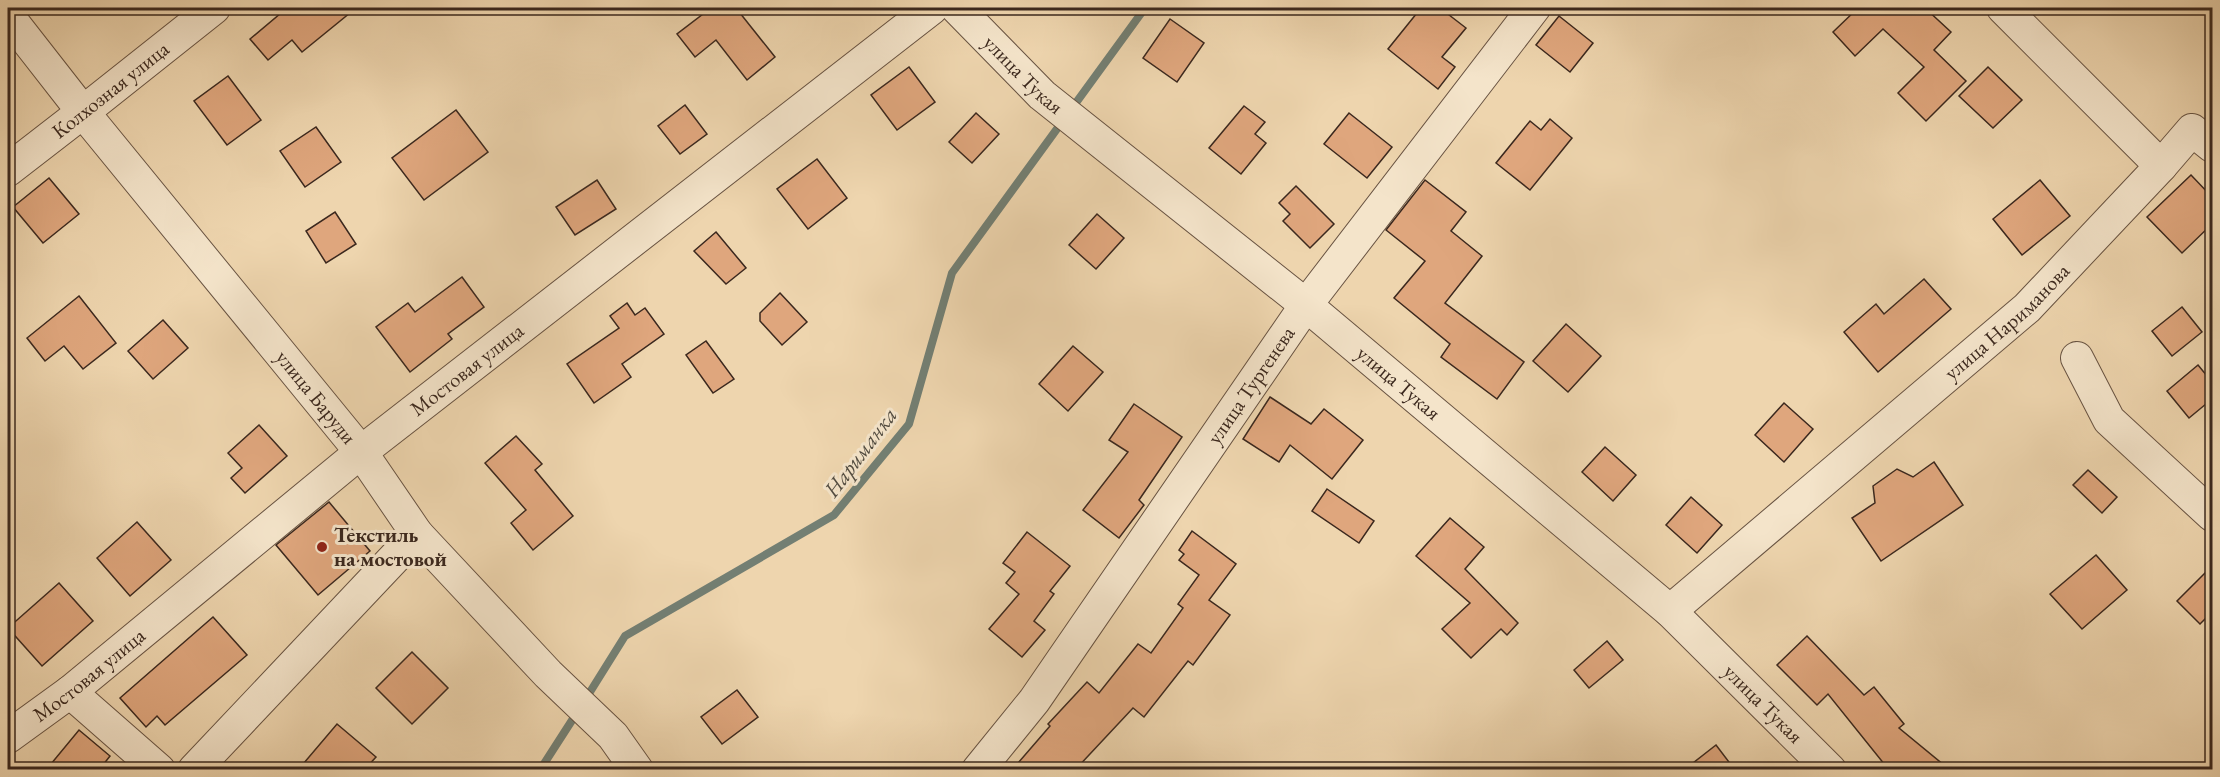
<svg xmlns="http://www.w3.org/2000/svg" width="2220" height="777" font-family="'EB Garamond',serif">
<style>
.lines{fill:none;stroke-linecap:round;stroke-linejoin:round}
.stream{stroke:#737f73;stroke-width:8}
.building{fill:#dfa67d;stroke:#3b281e;stroke-width:1.5}
.minor-casing{stroke:#685342;stroke-width:34}
.minor{stroke:#f4e4ca;stroke-width:32}
.poi-dot{fill:#8f2418;stroke:#f4e4ca;stroke-width:2}
.labels{text-anchor:middle;stroke-width:6;stroke-linejoin:round;paint-order:stroke}
.street-label{font-size:21px;fill:#3b281e;stroke:#f4e4ca}
.poi-label{font-size:21px;font-weight:bold;fill:#3b281e;stroke:#f4e4ca;text-anchor:start}
.water-label{font-size:22px;font-style:italic;fill:#524c41;stroke:#f4e4ca}
</style>
<rect width="100%" height="100%" fill="#eed5ae"/>
<filter id="stains"><feTurbulence type="fractalNoise" baseFrequency=".00333" numOctaves="4"/><feColorMatrix values="0 0 0 0 .2 0 0 0 0 .09 0 0 0 0 .02 0 0 0 .5 -.17"/></filter>
<radialGradient id="worn" r=".72"><stop offset=".6" stop-color="#630" stop-opacity="0"/><stop offset="1" stop-color="#630" stop-opacity=".3"/></radialGradient>
<g class="lines">
<!-- stream -->
<g class="stream">
<path d="M585,700L625,636L834,515L909,424L952,273L1145,8"/>
<path d="M540,770L578,711"/>
</g>
</g>
<!-- building -->
<g class="building">
<path d="M287,8H356L302,52L292,40L268,60L250,39Z"/>
<path d="M711,8H736L775,57L747,80L716,40L695,57L677,34Z"/>
<path d="M1421,8H1440L1466,28L1442,57L1455,67L1438,89L1388,49Z"/>
<path d="M1858,8H1925L1951,32L1934,50L1966,81L1926,121L1898,93L1924,67L1883,29L1855,56L1833,32Z"/>
<path d="M1559,16L1593,43L1570,72L1536,45Z"/>
<path d="M1170,19L1204,43L1177,82L1143,58Z"/>
<path d="M909,67L935,102L897,130L871,95Z"/>
<path d="M1988,67L2022,100L1993,128L1959,96Z"/>
<path d="M228,76L261,120L227,145L194,101Z"/>
<path d="M685,105L707,134L680,154L658,126Z"/>
<path d="M1244,106L1265,122L1255,134L1266,143L1241,174L1209,148Z"/>
<path d="M456,110L488,152L424,200L392,158Z"/>
<path d="M976,113L999,134L972,163L949,142Z"/>
<path d="M1349,113L1392,147L1367,178L1324,144Z"/>
<path d="M1550,119L1572,138L1530,190L1496,163L1530,121L1541,130Z"/>
<path d="M316,127L341,162L305,187L280,151Z"/>
<path d="M817,159L847,198L808,229L777,189Z"/>
<path d="M2191,175L2212,197V224L2182,253L2147,217Z"/>
<path d="M49,178L79,214L43,243L13,207Z"/>
<path d="M597,180L616,209L575,235L556,207Z"/>
<path d="M1425,180L1466,212L1451,231L1482,256L1445,303L1524,362L1497,399L1441,357L1450,344L1394,298L1425,261L1386,230Z"/>
<path d="M2040,180L2070,216L2022,255L1993,219Z"/>
<path d="M1296,186L1334,224L1310,248L1283,221L1290,214L1279,203Z"/>
<path d="M335,212L356,244L326,263L306,231Z"/>
<path d="M1097,214L1124,238L1096,269L1069,245Z"/>
<path d="M716,232L746,268L726,284L694,251Z"/>
<path d="M462,277L484,307L448,334L452,339L410,372L376,327L408,303L415,312Z"/>
<path d="M1924,279L1951,309L1878,372L1844,332L1876,304L1884,314Z"/>
<path d="M780,293L807,322L782,345L760,321V313Z"/>
<path d="M79,296L116,343L83,369L64,346L45,361L27,338Z"/>
<path d="M627,303L635,315L645,308L664,334L622,364L631,377L594,403L567,364L619,328L610,316Z"/>
<path d="M2182,307L2202,332L2172,356L2152,331Z"/>
<path d="M163,320L188,348L153,379L128,351Z"/>
<path d="M1566,324L1601,356L1568,392L1533,361Z"/>
<path d="M706,341L734,379L713,393L686,355Z"/>
<path d="M1073,346L1103,372L1068,411L1039,384Z"/>
<path d="M2198,365L2212,382V399L2189,418L2167,391Z"/>
<path d="M1270,397L1311,424L1324,409L1363,440L1332,479L1290,445L1279,462L1243,439Z"/>
<path d="M1784,403L1813,429L1784,462L1755,435Z"/>
<path d="M1134,404L1182,437L1139,500L1144,505L1119,538L1083,510L1128,452L1109,440Z"/>
<path d="M259,425L287,456L245,493L231,478L242,468L228,453Z"/>
<path d="M516,436L542,464L535,470L573,516L533,550L511,523L526,510L485,463Z"/>
<path d="M1605,447L1636,475L1613,501L1582,472Z"/>
<path d="M1934,462L1963,505L1881,561L1852,518L1875,503L1873,486L1897,469L1913,477Z"/>
<path d="M2088,470L2117,497L2102,513L2073,485Z"/>
<path d="M1327,489L1374,521L1359,543L1312,511Z"/>
<path d="M1691,497L1722,525L1697,553L1666,525Z"/>
<path d="M329,502L370,551L318,595L276,545Z"/>
<path d="M1450,518L1484,547L1465,569L1518,623L1507,635L1501,629L1471,658L1442,629L1470,603L1416,556Z"/>
<path d="M137,522L171,560L130,596L97,558Z"/>
<path d="M1192,531L1236,564L1209,600L1230,615L1193,665L1188,661L1144,717L1133,708L1075,770H1012L1050,726L1048,724L1087,682L1099,693L1138,644L1151,653L1183,608L1178,604L1199,575L1179,560L1184,554L1179,550Z"/>
<path d="M1027,532L1070,566L1050,591L1054,594L1034,621L1045,630L1022,657L989,629L1019,594L1006,583L1015,572L1003,563Z"/>
<path d="M2096,555L2127,590L2082,629L2050,594Z"/>
<path d="M2212,566V612L2200,624L2177,601Z"/>
<path d="M59,583L93,621L42,666L8,628Z"/>
<path d="M213,617L247,655L165,725L157,716L146,727L120,698Z"/>
<path d="M1807,636L1864,695L1874,687L1904,724L1899,728L1950,770H1889L1828,694L1817,705L1777,665Z"/>
<path d="M1607,641L1623,660L1589,688L1574,670Z"/>
<path d="M412,652L448,688L412,724L376,688Z"/>
<path d="M737,690L758,717L722,744L701,717Z"/>
<path d="M337,724L376,757L364,770H298Z"/>
<path d="M79,730L110,756L99,770H46Z"/>
<path d="M1716,745L1735,770H1684Z"/>
</g>
<g class="lines">
<defs>
<g id="minor">
<path id="s1" d="M957,8L1042,95L1306,305L1670,611L1830,770"/>
<path id="s2" d="M8,16L83,112L361,452L417,534L548,674L613,736L637,770"/>
<path d="M2161,166L2192,130L2212,146"/>
<path id="s3" d="M8,170L83,112L214,8"/>
<path d="M2077,358L2109,420L2212,515"/>
<path id="s4" d="M1670,611L2027,308L2161,166L2003,8"/>
<path d="M70,692L159,770"/>
<path id="s5" d="M8,737L70,692L361,452L932,8"/>
<path d="M194,770L417,534"/>
<path id="s6" d="M978,770L1034,701L1306,305L1534,8"/>
</g>
</defs>
<!-- minor casing -->
<use href="#minor" class="minor-casing"/>
<!-- minor -->
<use href="#minor" class="minor"/>
</g>
<!-- markers -->
<circle class="poi-dot" cx="322" cy="547" r="6"/>
<g class="labels">
<!-- street labels -->
<g class="street-label">
<text dy="7" stroke="none"><textPath href="#s1" startOffset="94">улица Тукая</textPath></text>
<text dy="7" stroke="none"><textPath href="#s3" startOffset="130">Колхозная улица</textPath></text>
<text dy="7" stroke="none"><textPath href="#s4" startOffset="444">улица Нариманова</textPath></text>
<text dy="7" stroke="none"><textPath href="#s5" startOffset="588">Мостовая улица</textPath></text>
<text dy="7" stroke="none"><textPath href="#s1" startOffset="580">улица Тукая</textPath></text>
<text dy="7" stroke="none"><textPath href="#s6" startOffset="472">улица Тургенева</textPath></text>
<text dy="7" stroke="none"><textPath href="#s2" startOffset="490">улица Баруди</textPath></text>
<text dy="7" stroke="none"><textPath href="#s5" startOffset="102">Мостовая улица</textPath></text>
<text dy="7" stroke="none"><textPath href="#s1" startOffset="1066">улица Тукая</textPath></text>
</g>
<!-- poi labels -->
<g class="poi-label">
<text x="334" y="542">Текстиль<tspan x="334" dy="24">на мостовой</tspan></text>
</g>
<!-- water labels -->
<g class="water-label">
<text transform="translate(860 452) rotate(-53)" y="8">Нариманка</text>
</g>
</g>
<!-- margin -->
<rect width="2220" height="777" fill="none" stroke="#eed5ae" stroke-width="30"/>
<rect x="9" y="9" width="2202" height="759" fill="none" stroke="#3b281e" stroke-width="3"/>
<rect x="15" y="15" width="2190" height="747" fill="none" stroke="#3b281e" stroke-width="1.5"/>
<rect width="100%" height="100%" filter="url(#stains)"/>
<rect width="100%" height="100%" fill="url(#worn)"/>
</svg>
